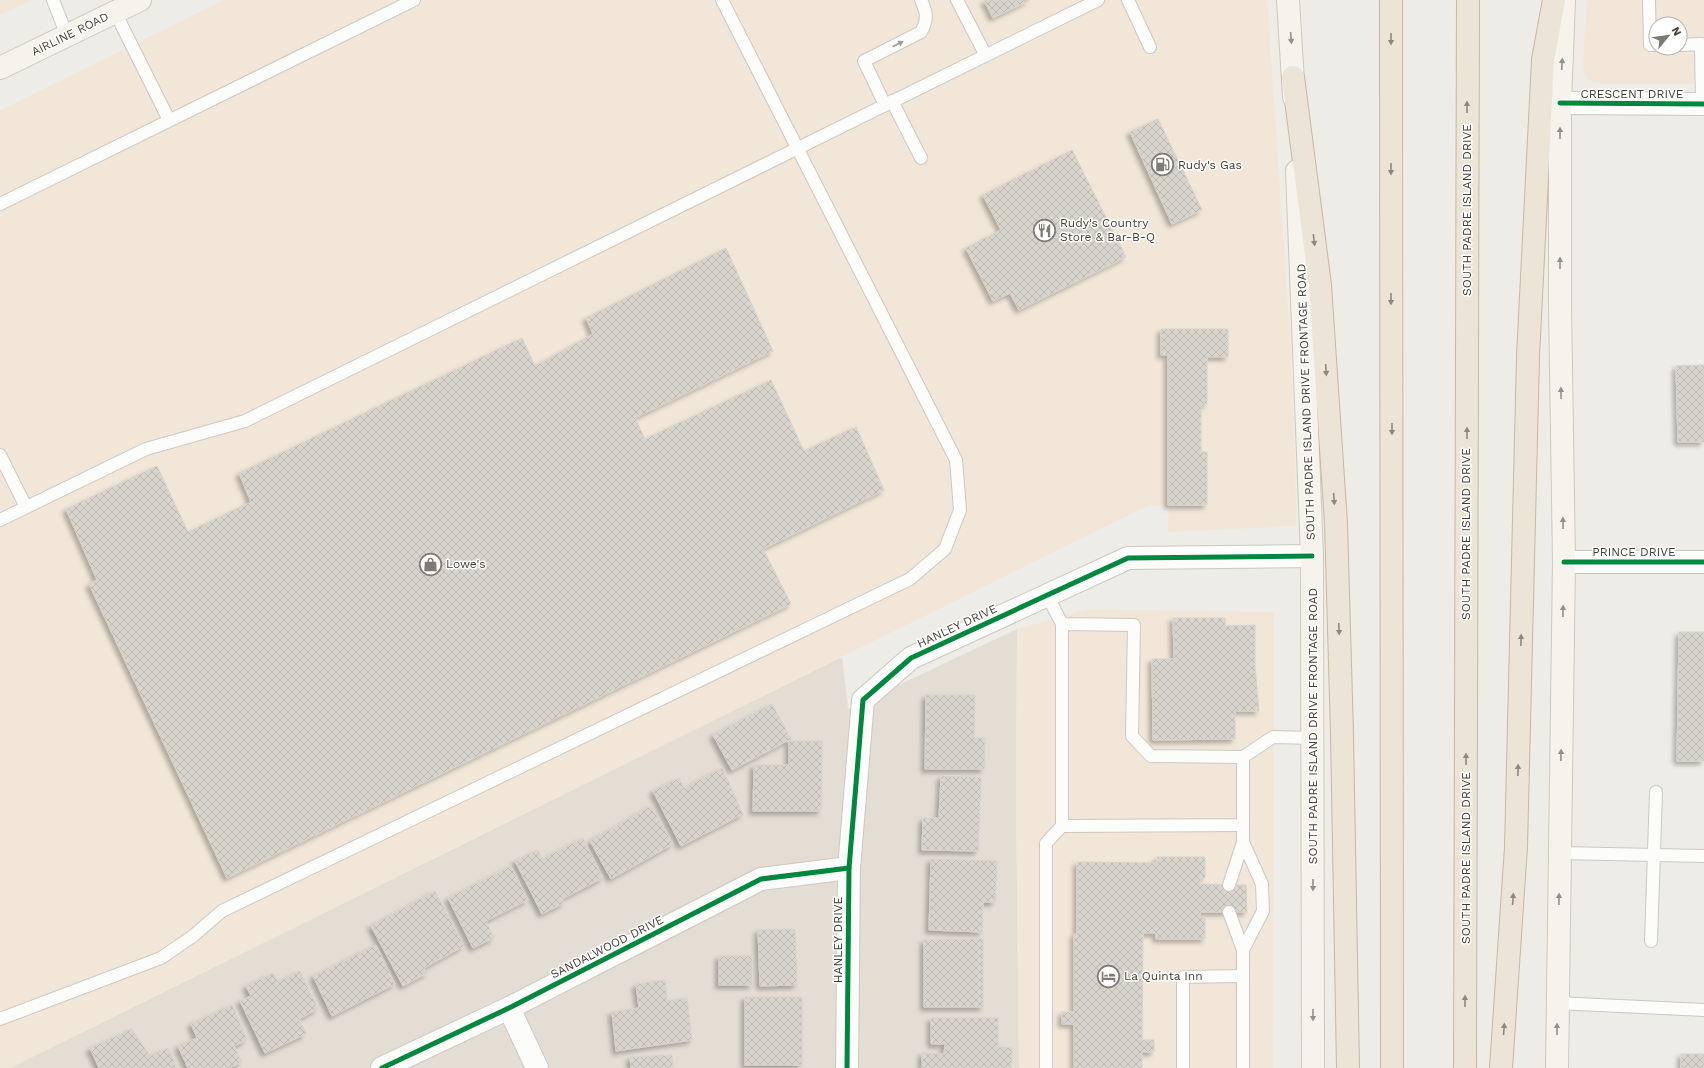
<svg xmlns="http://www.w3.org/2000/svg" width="1704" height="1068" font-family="'Work Sans',sans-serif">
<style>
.residential{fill:#e3ddd3}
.commercial{fill:#f2e6d8;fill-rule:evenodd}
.building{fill:url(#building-cross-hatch);stroke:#d7d3cc;filter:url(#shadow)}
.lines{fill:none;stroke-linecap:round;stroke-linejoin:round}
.service-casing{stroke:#cbc8c3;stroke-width:14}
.minor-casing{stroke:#cbc8c3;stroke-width:24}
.secondary-casing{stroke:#cec9bd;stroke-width:24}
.motorway-casing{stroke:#c8b7a1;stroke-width:24}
.service{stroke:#fcfcfb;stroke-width:12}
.minor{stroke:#fcfcfb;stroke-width:22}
.secondary{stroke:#f6f3ed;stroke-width:22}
.motorway{stroke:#ebe4d7;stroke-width:22}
.cycleway-casing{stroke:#fff;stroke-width:8}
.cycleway{stroke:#00873e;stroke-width:5}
.oneway{fill:#948f87}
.oneway2{fill:#8f887d}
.oneway3{fill:#a09c97}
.labels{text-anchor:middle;stroke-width:3;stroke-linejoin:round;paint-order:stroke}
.street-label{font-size:12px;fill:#443d33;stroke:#fff}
.poi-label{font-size:12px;fill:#443d33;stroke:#fff;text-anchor:start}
</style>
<defs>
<pattern id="building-cross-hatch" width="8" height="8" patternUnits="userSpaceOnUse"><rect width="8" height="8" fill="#d8d5cf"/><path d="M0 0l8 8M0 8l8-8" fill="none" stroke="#bbb8b2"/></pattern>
<filter id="shadow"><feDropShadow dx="-3.5" dy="3.5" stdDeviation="2" flood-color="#0004"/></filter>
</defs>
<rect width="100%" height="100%" fill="#eeece6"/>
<!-- residential -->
<path class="residential" d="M1017,629L1016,797L1019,1068H10L842,657L848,709Z"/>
<!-- commercial -->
<g class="commercial">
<path d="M0,0H33L0,15Z"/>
<path d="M223,0H1267L1289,322L1295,449L1296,526L1168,532L1169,507L1149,505L10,1068H0V111Z"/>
<path d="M1587,0H1704V84H1600L1592,82L1585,75L1583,66ZM1656,24H1680V48H1656Z"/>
<path d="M1089,609L1274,612L1273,1068H1019L1016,797L1017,629Z"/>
</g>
<!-- building -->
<g class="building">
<path d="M984,0H1030L993,18Z"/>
<path d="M1158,119L1202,210L1172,224L1130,132Z"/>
<path d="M1072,150L1126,257L1019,310L1010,293L993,301L966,248L1001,230L983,195Z"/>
<path d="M726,248L773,351L635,418L645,439L771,380L804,451L856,427L884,490L763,549L791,604L227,878L89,584L97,580L66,509L157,466L188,532L251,502L239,473L522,338L535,366L593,334L586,318Z"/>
<path d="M1161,329H1228V357H1207V404H1201V452H1207V505H1168V355H1161Z"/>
<path d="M1704,365V442H1678L1676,366Z"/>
<path d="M1173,618H1225V626L1255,625V666L1259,711H1235V739L1153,740L1152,659H1174Z"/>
<path d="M1679,632H1704V761H1677Z"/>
<path d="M926,695H975L974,738H985L984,769H925Z"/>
<path d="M772,704L791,739L732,770L713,735Z"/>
<path d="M789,741H822L821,811H753L754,765H789Z"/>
<path d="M722,768L743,814L681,846L653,791L679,778L684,788Z"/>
<path d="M941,776L981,777L978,851L922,850L923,818H939Z"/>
<path d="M651,806L673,844L611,879L590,841Z"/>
<path d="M583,838L603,878L562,899L564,903L542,914L515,861L538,850L542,859Z"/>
<path d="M1157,857H1205V878H1200V884L1246,885L1247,912H1200V917H1205V939H1156V933H1143L1142,1040H1154V1052H1142V1068H1074V1024H1062V1012H1074V934H1077V862L1157,863Z"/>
<path d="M931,859L997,861L995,902H983L982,932L929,930Z"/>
<path d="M511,866L528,900L486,921L494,938L473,948L448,898Z"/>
<path d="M435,891L464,946L424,968L427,973L403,986L371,926Z"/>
<path d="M795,929L797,985L760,986L758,930Z"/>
<path d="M983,939V1007H924V940Z"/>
<path d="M376,945L395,984L332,1016L313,976Z"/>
<rect x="719" y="956" width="33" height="29"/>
<path d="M300,971L318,1009L299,1019L306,1034L265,1053L240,1001L251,996L246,986L273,973L278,982Z"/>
<path d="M665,980L667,1001L687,998L692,1040L616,1051L612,1012L639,1008L636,984Z"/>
<rect x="745" y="997" width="57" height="68"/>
<path d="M232,1005L247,1040L234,1046L242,1062L229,1068H188L178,1046L197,1038L191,1024Z"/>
<path d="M931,1018H998V1047L1012,1048L1011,1068H922V1053L944,1054L945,1044H931Z"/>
<path d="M132,1029L150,1056L168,1048L177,1068H99L90,1048Z"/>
<rect x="1681" y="1054" width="23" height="14"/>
<path d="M672,1055L673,1068H631L630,1057Z"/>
</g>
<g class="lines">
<defs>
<g id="service">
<path d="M53,0L67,36"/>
<path d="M957,0L985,54"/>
<path d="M1128,0L1150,47"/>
<path d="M1649,0L1650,45H1656"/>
<path d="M115,12L169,120"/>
<path d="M1680,45L1701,44L1702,104"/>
<path d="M892,101L921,158"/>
<path d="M885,105L864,61L921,32C928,20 927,13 921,0"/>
<path d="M0,204L414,0"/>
<path d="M0,455L26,507"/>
<path d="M0,520L146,449L245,421L1098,0"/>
<path d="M1047,595L1062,624V826L1243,825V757L1151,756L1132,736L1134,625L1062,624"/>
<path d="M1243,757L1273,737L1312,738"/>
<path d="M1560,853L1704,856"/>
<path d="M1229,885L1243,842"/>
<path d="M1229,912L1243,950L1263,911L1262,884L1243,842V825"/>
<path d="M1651,941L1656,792"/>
<path d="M1557,1003L1704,1010"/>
<path d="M0,1019L161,958L193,936L222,911L910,579L945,549L960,510L956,460L722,0"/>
<path d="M1046,1068V843L1062,826"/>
<path d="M1183,1068V977L1243,976"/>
<path d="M1243,1068V950"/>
</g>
<g id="minor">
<path d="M1560,103L1704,104"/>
<path d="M1564,562H1704"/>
<path d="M509,1008L537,1068"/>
<path d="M382,1068L509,1008L761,879L849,868"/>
<path d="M847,1068L849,868L863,700L911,658L1128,558L1312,556"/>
</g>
<g id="secondary">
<path d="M1288,0L1294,97"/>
<path d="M0,68L140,0"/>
<path d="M1297,171L1312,556L1313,1068"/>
<path d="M1557,1068L1564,562L1560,304V103L1564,0"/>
</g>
<g id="motorway">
<path d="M1391,0L1392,1068"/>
<path d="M1293,77L1320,285L1336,523L1342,734L1348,1068"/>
<path d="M1465,1068L1468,0"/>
<path d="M1501,1068L1516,847L1528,356L1543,60L1554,0"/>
</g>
</defs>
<!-- service casing -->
<use href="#service" class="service-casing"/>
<!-- minor casing -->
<use href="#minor" class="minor-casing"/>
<!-- secondary casing -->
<use href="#secondary" class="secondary-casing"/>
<!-- motorway casing -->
<use href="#motorway" class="motorway-casing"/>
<!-- service -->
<use href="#service" class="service"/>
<!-- minor -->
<use href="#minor" class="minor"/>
<!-- secondary -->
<use href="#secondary" class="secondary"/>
<!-- motorway -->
<use href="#motorway" class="motorway"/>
<defs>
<g id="cycleway">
<path d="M1560,103L1704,104"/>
<path d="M1564,562H1704"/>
<path d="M382,1068L509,1008L761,879L849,868"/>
<path d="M847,1068L849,868L863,700L911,658L1128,558L1312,556"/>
</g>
</defs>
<!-- cycleway casing -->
<use href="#cycleway" class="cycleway-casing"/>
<!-- cycleway -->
<use href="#cycleway" class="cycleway"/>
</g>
<!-- one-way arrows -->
<defs><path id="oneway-solid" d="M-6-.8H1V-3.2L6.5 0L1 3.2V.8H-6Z"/></defs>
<g class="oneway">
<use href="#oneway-solid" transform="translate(1291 38) rotate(86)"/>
<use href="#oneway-solid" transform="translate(1562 64) rotate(-87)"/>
<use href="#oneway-solid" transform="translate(1560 133) rotate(-90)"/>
<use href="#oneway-solid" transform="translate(1560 263) rotate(-90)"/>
<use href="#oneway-solid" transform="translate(1561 393) rotate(-91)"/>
<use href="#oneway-solid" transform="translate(1563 523) rotate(-91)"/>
<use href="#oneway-solid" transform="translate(1563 611) rotate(-89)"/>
<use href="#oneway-solid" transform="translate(1561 755) rotate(-89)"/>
<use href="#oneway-solid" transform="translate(1313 885) rotate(90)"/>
<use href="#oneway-solid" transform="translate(1559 899) rotate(-89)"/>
<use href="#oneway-solid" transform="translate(1313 1015) rotate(90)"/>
<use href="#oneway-solid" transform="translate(1557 1029) rotate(-90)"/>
</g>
<g class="oneway2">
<use href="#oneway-solid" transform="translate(1391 39) rotate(90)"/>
<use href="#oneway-solid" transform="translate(1467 107) rotate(-90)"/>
<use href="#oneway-solid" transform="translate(1391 169) rotate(90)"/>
<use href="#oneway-solid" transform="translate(1314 240) rotate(83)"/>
<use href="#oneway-solid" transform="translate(1391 299) rotate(90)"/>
<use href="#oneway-solid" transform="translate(1326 370) rotate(86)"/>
<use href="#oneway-solid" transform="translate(1392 429) rotate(90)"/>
<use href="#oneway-solid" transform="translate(1467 433) rotate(-90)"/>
<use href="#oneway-solid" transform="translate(1334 499) rotate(86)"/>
<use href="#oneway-solid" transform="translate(1339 629) rotate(88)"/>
<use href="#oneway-solid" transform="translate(1521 640) rotate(-89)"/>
<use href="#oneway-solid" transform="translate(1466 759) rotate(-90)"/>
<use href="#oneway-solid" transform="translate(1518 770) rotate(-89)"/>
<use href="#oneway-solid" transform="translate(1513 899) rotate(-86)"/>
<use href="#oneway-solid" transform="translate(1465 1001) rotate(-90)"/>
<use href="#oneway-solid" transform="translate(1504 1029) rotate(-86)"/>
</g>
<use class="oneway3" href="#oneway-solid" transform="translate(898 44) rotate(-27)"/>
<!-- icons -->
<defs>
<symbol id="fuel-ring" viewBox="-11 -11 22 22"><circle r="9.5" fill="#fff" stroke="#807a72" stroke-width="1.5"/><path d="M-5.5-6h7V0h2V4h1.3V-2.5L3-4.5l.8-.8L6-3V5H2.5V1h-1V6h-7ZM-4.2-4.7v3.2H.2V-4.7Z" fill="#807a72"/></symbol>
<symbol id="restaurant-ring" viewBox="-11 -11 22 22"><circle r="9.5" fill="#fff" stroke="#807a72" stroke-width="1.5"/><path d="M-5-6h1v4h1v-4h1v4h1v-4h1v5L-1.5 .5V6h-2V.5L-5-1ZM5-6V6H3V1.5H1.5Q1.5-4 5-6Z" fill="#807a72"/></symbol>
<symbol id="shop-ring" viewBox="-11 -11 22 22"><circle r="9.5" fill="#fff" stroke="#807a72" stroke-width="1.5"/><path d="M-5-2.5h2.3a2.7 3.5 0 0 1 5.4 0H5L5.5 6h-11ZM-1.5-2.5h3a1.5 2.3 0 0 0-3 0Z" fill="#807a72"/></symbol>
<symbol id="hotel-ring" viewBox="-11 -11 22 22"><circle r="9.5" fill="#fff" stroke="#807a72" stroke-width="1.5"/><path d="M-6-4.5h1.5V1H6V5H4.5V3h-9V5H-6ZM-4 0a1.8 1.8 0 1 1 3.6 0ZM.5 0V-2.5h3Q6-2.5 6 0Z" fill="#807a72"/></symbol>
</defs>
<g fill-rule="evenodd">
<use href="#fuel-ring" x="1150" y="152" width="25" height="25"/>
<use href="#restaurant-ring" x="1032" y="218" width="25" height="25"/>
<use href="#shop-ring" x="418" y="552" width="25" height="25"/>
<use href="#hotel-ring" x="1096" y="964" width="25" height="25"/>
</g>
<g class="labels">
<!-- street labels -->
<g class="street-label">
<text transform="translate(70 34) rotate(-26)" y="4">AIRLINE ROAD</text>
<text x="1632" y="98">CRESCENT DRIVE</text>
<text transform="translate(1467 210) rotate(-90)" y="4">SOUTH PADRE ISLAND DRIVE</text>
<text transform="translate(1306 402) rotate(-92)" y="4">SOUTH PADRE ISLAND DRIVE FRONTAGE ROAD</text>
<text transform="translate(1466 534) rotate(-90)" y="4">SOUTH PADRE ISLAND DRIVE</text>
<text x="1634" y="556">PRINCE DRIVE</text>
<text transform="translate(957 626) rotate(-25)" y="4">HANLEY DRIVE</text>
<text transform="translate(1313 726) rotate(-90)" y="4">SOUTH PADRE ISLAND DRIVE FRONTAGE ROAD</text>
<text transform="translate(1466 858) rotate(-90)" y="4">SOUTH PADRE ISLAND DRIVE</text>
<text transform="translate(838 940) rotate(-90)" y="4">HANLEY DRIVE</text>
<text transform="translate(607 947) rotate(-27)" y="4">SANDALWOOD DRIVE</text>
</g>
<!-- poi labels -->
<g class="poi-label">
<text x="1178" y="169">Rudy's Gas</text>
<text x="1060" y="227">Rudy's Country<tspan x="1060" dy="14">Store &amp; Bar-B-Q</tspan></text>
<text x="446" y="568">Lowe's</text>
<text x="1124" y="980">La Quinta Inn</text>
</g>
</g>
<!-- north arrow -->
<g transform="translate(1668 36) rotate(61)"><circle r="19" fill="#ffffff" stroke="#b4b1ad"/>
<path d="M0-3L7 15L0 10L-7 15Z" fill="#807a72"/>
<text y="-6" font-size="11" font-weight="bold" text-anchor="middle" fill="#443d33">N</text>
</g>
</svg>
